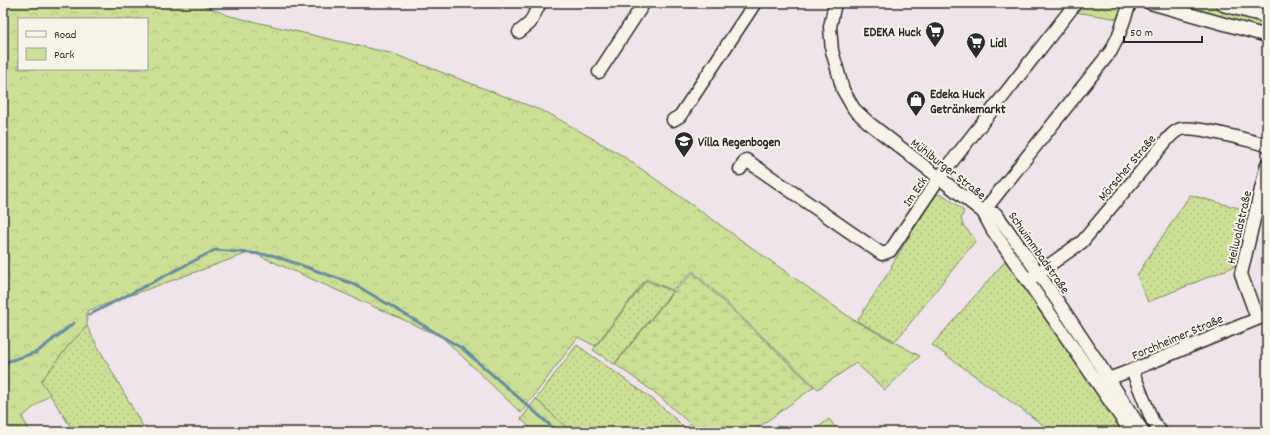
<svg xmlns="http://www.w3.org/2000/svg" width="1270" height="435" font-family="Dekko,sans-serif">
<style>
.green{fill:url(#green-dots);stroke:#7b8660}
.forest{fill:url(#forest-crowns);stroke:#7b8660;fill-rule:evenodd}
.wetland{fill:url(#wetland-marsh);stroke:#7b8660}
.pitch{fill:#cbe095;stroke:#7b8660}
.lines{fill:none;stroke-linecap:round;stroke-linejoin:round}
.stream{stroke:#6a8ca3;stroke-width:3}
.street-casing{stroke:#2b2b2b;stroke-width:15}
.secondary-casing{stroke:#2b2b2b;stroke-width:20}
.street{stroke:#f7f3e8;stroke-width:12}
.secondary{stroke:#f7f3e8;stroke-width:17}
.labels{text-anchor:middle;stroke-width:4;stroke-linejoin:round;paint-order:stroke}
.poi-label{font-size:13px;font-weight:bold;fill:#2b2b2b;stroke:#f7f3e8;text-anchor:start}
.street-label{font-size:13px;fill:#2b2b2b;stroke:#f7f3e8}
</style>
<defs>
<pattern id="green-dots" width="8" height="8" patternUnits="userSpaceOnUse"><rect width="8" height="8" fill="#cbe095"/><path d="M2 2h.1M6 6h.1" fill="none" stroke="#aec081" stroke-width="1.8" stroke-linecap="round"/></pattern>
<pattern id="forest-crowns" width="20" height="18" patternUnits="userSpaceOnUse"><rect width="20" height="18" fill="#cbe095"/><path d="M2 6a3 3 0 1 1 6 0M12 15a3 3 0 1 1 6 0" fill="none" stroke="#aec081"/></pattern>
<pattern id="wetland-marsh" width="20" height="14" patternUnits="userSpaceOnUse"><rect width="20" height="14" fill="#cbe095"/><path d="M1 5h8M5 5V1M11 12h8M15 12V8" fill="none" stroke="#aec081"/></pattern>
</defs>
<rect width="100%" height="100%" fill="#efe4ea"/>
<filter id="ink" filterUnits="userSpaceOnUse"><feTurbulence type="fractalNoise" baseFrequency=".025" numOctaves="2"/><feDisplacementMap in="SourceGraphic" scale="8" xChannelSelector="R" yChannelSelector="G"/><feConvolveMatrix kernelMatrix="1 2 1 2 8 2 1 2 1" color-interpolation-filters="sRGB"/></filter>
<g filter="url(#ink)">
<!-- green -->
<g class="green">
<path d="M1083,3H1118L1121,8L1119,19L1075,12Z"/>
<path d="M1165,3H1199L1267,22V31Z"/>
<path d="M937,194L945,196L964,211L961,218L963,225L976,240L903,332L895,341L857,321L892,267L891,266L925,211Z"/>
<path d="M1190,195L1246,210L1237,240L1235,266L1148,302L1137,275Z"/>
<path d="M1008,258L1123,432H1053L932,345Z"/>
<path d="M646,281L673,291L614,364L593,350Z"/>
<path d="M87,326L93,338L146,432H74L41,381L69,345Z"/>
<path d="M577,345L655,401L690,432H571L536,399Z"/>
</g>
<!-- forest -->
<g class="forest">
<path d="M3,3H197L230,16L394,54L548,113L623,156L855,321L920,356L885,390L856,363L818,389L693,271L672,290L646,279L595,346L578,337L521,413L442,337L251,252L87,311V326L69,345L41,381L50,394L22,417L30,432H3ZM19,19H147V69H19Z"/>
<path d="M536,399L571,432H535L521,419Z"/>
</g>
<!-- wetland -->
<path class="wetland" d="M693,273L814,387L752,432H699L658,395L615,364L674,291Z"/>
<!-- pitch -->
<path class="pitch" d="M829,419L839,432H812Z"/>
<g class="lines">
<!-- stream -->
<g class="stream">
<path d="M89,315L215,250L272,255L354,284L463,349L558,432"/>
<path d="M3,363L37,352L74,323"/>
</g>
<defs>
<g id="street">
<path d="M835,3L830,27L832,51L838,72L843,90L854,109L869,123L983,212L992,229L1131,432"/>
<path d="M1150,3L1267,36"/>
<path d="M519,32L530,23L540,3"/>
<path d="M599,72L644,3"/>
<path d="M673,120L680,116L755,3"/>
<path d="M740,169L746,160L882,254L890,251L939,178L1076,3"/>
<path d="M983,212L996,214C1048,284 1096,359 1143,432"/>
<path d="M983,212L1111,51L1118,37L1130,3"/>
<path d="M1028,280L1082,242L1162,146C1167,140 1173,131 1181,129C1194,125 1250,141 1267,145"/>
<path d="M1257,318L1241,274L1267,164"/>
<path d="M1132,370L1152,420L1161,432"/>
<path d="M1103,381L1132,370L1267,315"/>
</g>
<path id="secondary" d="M1225,3L1267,14"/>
</defs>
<!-- street casing -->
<use href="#street" class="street-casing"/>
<!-- secondary casing -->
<use href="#secondary" class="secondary-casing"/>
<!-- street -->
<use href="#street" class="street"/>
<!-- secondary -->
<use href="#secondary" class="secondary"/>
</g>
</g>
<!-- icons -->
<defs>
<symbol id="supermarket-pin" viewBox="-11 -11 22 30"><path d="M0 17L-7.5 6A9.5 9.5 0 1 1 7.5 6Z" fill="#2b2b2b" stroke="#f7f3e8"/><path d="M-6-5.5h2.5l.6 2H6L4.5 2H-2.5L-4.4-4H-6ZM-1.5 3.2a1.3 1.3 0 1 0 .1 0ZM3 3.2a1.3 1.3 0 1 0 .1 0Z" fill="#fff"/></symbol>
<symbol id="shop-pin" viewBox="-11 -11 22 30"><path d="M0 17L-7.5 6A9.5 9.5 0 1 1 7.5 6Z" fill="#2b2b2b" stroke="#f7f3e8"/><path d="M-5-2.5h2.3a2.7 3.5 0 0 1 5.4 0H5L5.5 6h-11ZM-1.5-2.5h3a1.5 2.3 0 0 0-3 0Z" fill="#fff"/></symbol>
<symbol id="school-pin" viewBox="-11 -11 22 30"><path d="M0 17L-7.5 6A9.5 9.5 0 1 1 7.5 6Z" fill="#2b2b2b" stroke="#f7f3e8"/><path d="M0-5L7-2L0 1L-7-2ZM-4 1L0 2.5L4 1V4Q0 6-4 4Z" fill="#fff"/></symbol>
</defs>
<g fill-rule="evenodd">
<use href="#supermarket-pin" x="924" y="20" width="22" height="30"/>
<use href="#supermarket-pin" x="965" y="31" width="22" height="30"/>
<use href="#shop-pin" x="905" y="89" width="22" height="30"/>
<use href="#school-pin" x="673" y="130" width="22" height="30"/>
</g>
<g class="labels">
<!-- poi labels -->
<g class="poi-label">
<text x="921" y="36" text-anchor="end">EDEKA Huck</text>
<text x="990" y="47">Lidl</text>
<text x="930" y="98">Edeka Huck<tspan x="930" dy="15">Getränkemarkt</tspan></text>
<text x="698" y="146">Villa Regenbogen</text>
</g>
<!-- street labels -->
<g class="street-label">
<text transform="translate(1126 167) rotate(-50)" y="5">Mörscher Straße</text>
<text transform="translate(949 168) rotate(38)" y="5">Mühlburger Straße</text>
<text transform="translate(914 191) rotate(-56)" y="5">Im Eck</text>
<text transform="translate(1238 227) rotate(-77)" y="5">Heilwaldstraße</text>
<text transform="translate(1040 252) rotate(55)" y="5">Schwimmbadstraße</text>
<text transform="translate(1177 336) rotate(-23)" y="5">Forchheimer Straße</text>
</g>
</g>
<!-- margin -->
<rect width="1270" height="435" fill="none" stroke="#f7f3e8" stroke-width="16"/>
<rect x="8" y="8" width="1254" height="419" fill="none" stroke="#2b2b2b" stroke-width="1.5" filter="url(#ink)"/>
<!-- legend -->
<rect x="18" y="18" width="130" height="52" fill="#f7f3e8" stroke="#a5a39c"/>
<rect x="26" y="31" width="20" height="6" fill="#f7f3e8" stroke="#a5a39c"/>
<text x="54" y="38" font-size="12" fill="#2b2b2b">Road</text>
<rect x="26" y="48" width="20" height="12" fill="#cbe095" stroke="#a5a39c"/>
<text x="54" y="58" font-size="12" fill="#2b2b2b">Park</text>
<!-- scale -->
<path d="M1124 36v6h78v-6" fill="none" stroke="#2b2b2b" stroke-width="2"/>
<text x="1130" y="36" font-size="12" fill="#2b2b2b" stroke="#f7f3e8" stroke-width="3" paint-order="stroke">50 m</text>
</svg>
